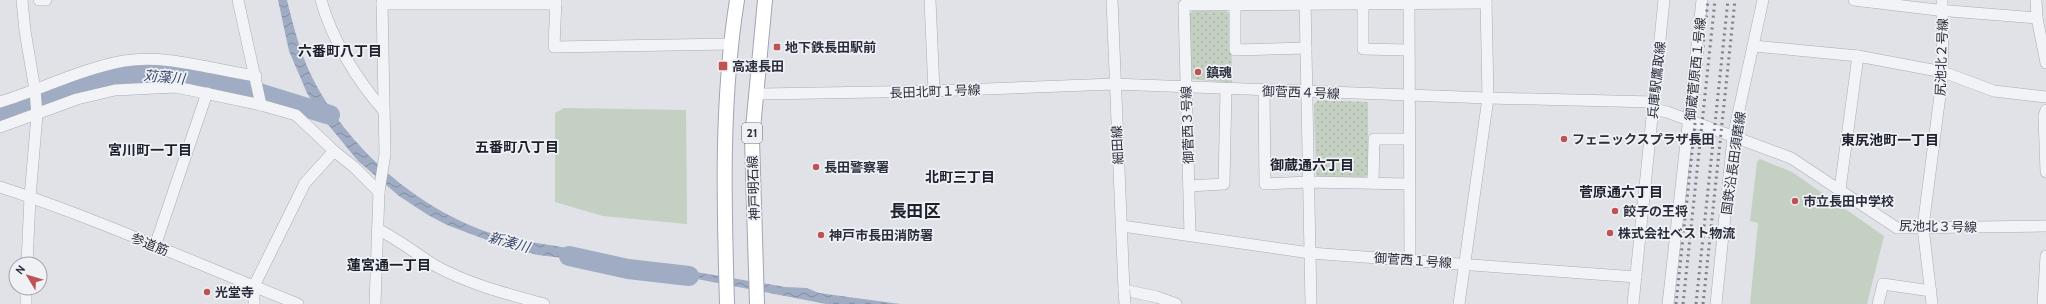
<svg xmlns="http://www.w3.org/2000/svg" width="2046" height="304" font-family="Cabin,'Noto Sans JP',sans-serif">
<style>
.grass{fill:#c3d0c2}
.park{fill:url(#park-dots)}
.water{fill:url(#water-waves)}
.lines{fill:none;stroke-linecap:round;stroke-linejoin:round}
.river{stroke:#9facc3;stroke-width:20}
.minor-casing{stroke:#a9acb4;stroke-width:12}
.major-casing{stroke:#a0a5b1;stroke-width:16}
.minor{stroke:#f2f3f6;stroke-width:11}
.major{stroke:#fff;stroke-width:14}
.rail{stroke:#7b808f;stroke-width:3;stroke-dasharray:2 4;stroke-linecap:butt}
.minor-bridge-casing{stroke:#a9acb4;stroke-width:12;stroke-linecap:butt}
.minor-bridge{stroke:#f2f3f6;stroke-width:11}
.poi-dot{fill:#be5255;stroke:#eff1f5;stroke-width:1.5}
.labels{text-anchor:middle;stroke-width:3.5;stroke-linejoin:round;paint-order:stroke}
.shield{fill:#eff1f5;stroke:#656874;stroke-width:1}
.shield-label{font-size:12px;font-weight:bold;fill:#2a2e3c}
.poi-label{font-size:13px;font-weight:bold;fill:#2a2e3c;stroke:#eff1f5;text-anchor:start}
.street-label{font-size:13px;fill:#2a2e3c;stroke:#eff1f5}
.neighbourhood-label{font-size:14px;font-weight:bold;fill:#1c202d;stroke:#eff1f5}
.water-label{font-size:14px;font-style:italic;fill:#39496b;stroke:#eff1f5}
.district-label{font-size:17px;font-weight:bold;fill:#1c202d;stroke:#eff1f5}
</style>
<defs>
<pattern id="park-dots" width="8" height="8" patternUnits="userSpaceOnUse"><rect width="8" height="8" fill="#c3d0c2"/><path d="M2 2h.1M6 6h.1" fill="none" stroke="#a8b3a8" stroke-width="1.8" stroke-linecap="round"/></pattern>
<pattern id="water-waves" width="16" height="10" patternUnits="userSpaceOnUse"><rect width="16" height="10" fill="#9facc3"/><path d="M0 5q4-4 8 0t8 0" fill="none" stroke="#828ca0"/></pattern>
</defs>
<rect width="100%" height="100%" fill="#e0e2e7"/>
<!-- grass -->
<g class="grass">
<path d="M564,108L686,110L687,224L603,216L555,202V113Z"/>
<path d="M1760,159L1792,172L1884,236L1867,304H1750L1758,223L1750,221L1757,162Z"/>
</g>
<!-- park -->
<g class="park">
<path d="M1193,10H1225L1231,15L1232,83L1190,79L1188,16Z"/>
<path d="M1318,100L1368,102V173L1364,178H1318L1316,175L1314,104Z"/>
</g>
<!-- water -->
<path class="water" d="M278,0H287C293,25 300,52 311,75C346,147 420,212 497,235C525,244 556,243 584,253L785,287L807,288L819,293L900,304H826L630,266L538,255L500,245L447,225L428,215L399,196L358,161L321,116L307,93L289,51Z"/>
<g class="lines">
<!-- river -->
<g class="river">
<path d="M0,113L109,77L154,73L246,89L330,115"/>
<path d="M569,256L628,269L689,276"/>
</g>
<defs>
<g id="minor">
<path d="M22,0L25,31L35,90L37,115L30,197L27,264"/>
<path d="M39,0H46"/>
<path d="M238,0L261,105"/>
<path d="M321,0C332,40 357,80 384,111"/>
<path d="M556,0L554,47L730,44"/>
<path d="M930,0L934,91"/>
<path d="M1112,0L1124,290L1157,297L1176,304"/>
<path d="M1305,0L1311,304"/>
<path d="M1854,0L1937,10L2037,18"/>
<path d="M2036,0L2037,18L2046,63"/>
<path d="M382,4H556"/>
<path d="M1363,4V49L1408,50"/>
<path d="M1409,4L1410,260"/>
<path d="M1235,5V50L1306,48"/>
<path d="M1754,46L1858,56L1943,72L1994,91L2046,97"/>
<path d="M1264,90L1265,184L1308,182L1409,184"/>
<path d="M756,94L934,91L1114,84L1488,98L1653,102"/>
<path d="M0,102C39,90 84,68 124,61C169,54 212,70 256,76"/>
<path d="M1653,109L1667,112L1791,158L1897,228L2046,226"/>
<path d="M2046,110L2044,116L2046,172"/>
<path d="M0,127L77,99L115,90L176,87L261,105L296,115L334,151L354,167L379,192"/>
<path d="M1373,183L1374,139H1409"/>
<path d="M1189,186L1224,184L1226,89"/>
<path d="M0,187C101,220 199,265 298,304"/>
<path d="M1840,189L1858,56"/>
<path d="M1122,226L1310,253L1636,277"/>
<path d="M377,229C398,239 415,253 434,265C468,284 507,294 544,304"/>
<path d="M1190,235L1184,5L1486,3"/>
<path d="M155,246L207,93"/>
<path d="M26,304V288"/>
<path d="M254,304V286L305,183L334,151"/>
<path d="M375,304L379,192L385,154L382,0"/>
<path d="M1459,304L1488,98L1486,0"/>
<path d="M1633,304L1664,0"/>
<path d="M1668,304L1702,0"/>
<path d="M1716,304L1733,137L1763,0"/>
<path d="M1878,304L1883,284L1931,291"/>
<path d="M1932,304L1923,227L1943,72L1942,0"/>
<path d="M2043,304L2046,256"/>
</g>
<g id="major">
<path d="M727,304C724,203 721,101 737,0"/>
<path d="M757,304L752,139L765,0"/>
</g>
</defs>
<!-- minor casing -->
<use href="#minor" class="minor-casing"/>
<!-- major casing -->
<use href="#major" class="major-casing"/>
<!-- minor -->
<use href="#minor" class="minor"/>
<!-- major -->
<use href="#major" class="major"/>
<!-- rail -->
<g class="rail">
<path d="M1676,304L1708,0"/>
<path d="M1683,304L1715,0"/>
<path d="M1696,304L1728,0"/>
<path d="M1703,304L1735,0"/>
</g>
<defs>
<path id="minor-bridge" d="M1124,290L1125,304"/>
</defs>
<!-- minor-bridge casing -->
<use href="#minor-bridge" class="minor-bridge-casing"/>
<!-- minor-bridge -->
<use href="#minor-bridge" class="minor-bridge"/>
</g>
<!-- markers -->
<g class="poi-dot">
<rect x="773" y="43" width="8" height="8" rx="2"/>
<rect x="718" y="61" width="10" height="10" rx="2"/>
<circle cx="1198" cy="72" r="4"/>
<circle cx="1564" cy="139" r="4"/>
<circle cx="816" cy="167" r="4"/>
<circle cx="1795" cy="201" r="4"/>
<circle cx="1615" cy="211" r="4"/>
<circle cx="1610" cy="233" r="4"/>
<circle cx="821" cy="235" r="4"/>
<circle cx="207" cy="292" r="4"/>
</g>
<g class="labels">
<!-- shield labels -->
<rect class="shield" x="742" y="123" width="20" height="20" rx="3"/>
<g class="shield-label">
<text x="752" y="137">21</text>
</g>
<!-- poi labels -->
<g class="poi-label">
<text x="785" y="52">地下鉄長田駅前</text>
<text x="732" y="71">高速長田</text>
<text x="1206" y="77">鎮魂</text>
<text x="1572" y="144">フェニックスプラザ長田</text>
<text x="824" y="172">長田警察署</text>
<text x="1803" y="206">市立長田中学校</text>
<text x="1623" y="216">餃子の王将</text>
<text x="1618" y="238">株式会社ベスト物流</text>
<text x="829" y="240">神戸市長田消防署</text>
<text x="215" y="297">光堂寺</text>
</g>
<!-- street labels -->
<g class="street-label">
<text transform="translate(1941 57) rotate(-88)" y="5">尻池北２号線</text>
<text transform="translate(1695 69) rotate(-84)" y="5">御蔵菅原西１号線</text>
<text transform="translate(1656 80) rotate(-84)" y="5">兵庫駅鷹取線</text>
<text transform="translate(935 91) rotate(-2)" y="5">長田北町１号線</text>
<text transform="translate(1301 92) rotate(2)" y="5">御菅西４号線</text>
<text transform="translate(1187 125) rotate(-92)" y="5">御菅西３号線</text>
<text transform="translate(1117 145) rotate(-93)" y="5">細田線</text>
<text transform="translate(1733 163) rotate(-82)" y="5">国鉄沿長田須磨線</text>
<text transform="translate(753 188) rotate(-92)" y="5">神戸明石線</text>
<text transform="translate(1938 226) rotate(1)" y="5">尻池北３号線</text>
<text transform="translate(150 244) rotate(22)" y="5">参道筋</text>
<text transform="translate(1413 260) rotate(4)" y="5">御菅西１号線</text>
</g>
<!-- neighbourhood labels -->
<g class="neighbourhood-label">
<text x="340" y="56">六番町八丁目</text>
<text x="1890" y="145">東尻池町一丁目</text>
<text x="517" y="152">五番町八丁目</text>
<text x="150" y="155">宮川町一丁目</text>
<text x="1312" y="170">御蔵通六丁目</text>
<text x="960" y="182">北町三丁目</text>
<text x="1621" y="197">菅原通六丁目</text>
<text x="389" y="270">蓮宮通一丁目</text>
</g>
<!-- water labels -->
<g class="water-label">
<text transform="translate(164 77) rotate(5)" y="5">苅藻川</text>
<text transform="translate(509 242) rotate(15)" y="5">新湊川</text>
</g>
<!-- district labels -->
<g class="district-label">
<text x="915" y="217">長田区</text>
</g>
</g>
<!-- north arrow -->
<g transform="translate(28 276) rotate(308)"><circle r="19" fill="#eff1f5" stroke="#a0a3ab"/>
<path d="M0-3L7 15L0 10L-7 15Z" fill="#be5255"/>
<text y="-6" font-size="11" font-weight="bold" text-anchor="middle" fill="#2a2e3c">N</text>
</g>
</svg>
